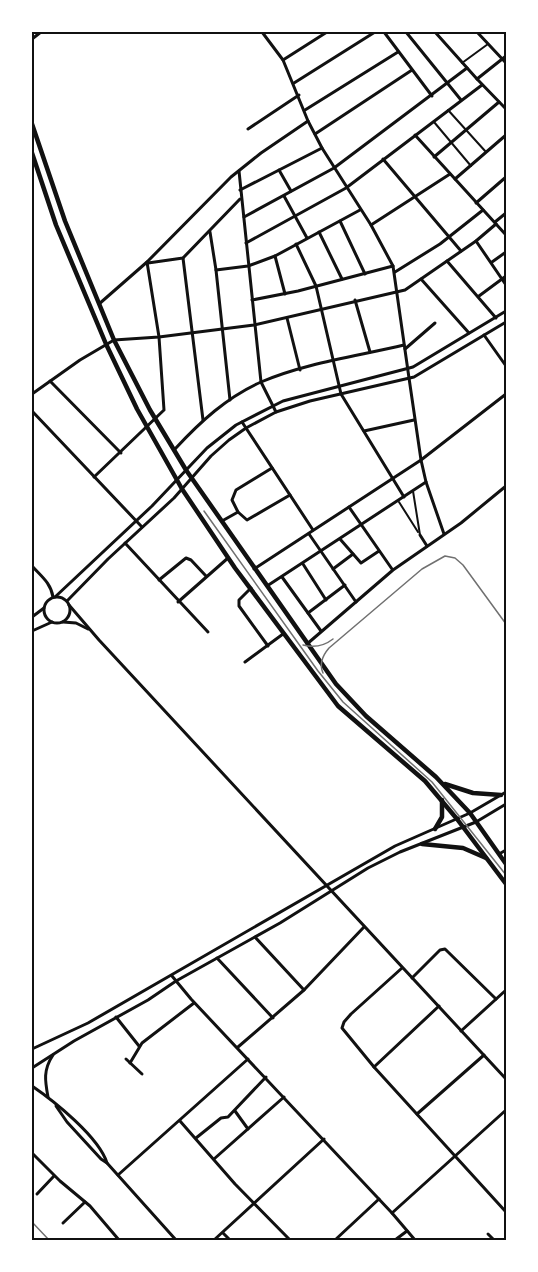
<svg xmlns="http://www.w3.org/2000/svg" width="538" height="1272" font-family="Helvetica,sans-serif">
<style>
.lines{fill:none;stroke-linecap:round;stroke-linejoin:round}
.pedestrian{stroke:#111;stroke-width:2}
.minor{stroke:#111;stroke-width:3}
.tertiary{stroke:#111;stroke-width:3}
.primary{stroke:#111;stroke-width:4.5}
.tram{stroke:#707070;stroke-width:1.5}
.rail{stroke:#707070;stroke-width:1.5}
.neatline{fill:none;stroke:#111;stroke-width:2}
</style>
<rect width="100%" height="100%" fill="#fff"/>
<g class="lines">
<!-- pedestrian -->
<g class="pedestrian">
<path d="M462,63L488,44"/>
<path d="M448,110L486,152"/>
<path d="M434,122L471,166"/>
<path d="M413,491L420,535"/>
<path d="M399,502L418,532"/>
</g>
<!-- minor -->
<g class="minor">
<path d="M384,32L432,96"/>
<path d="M406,32L461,100"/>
<path d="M435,32L477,79L506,109"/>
<path d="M477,32L506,63"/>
<path d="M32,39L41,32"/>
<path d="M283,60L327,32"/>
<path d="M477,79L506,56"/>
<path d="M294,83L375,32"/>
<path d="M305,110L398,52"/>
<path d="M248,129L299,95"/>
<path d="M315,134L412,70"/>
<path d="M415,135L506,235"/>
<path d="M434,157L499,102"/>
<path d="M383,159L461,251"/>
<path d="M279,170L291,191"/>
<path d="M239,171L261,382L276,412"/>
<path d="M455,179L506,135"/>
<path d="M240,190L322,148"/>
<path d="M284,196L307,238"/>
<path d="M476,203L506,177"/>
<path d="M244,217L334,168L467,68"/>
<path d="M340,221L365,274"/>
<path d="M495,222L506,213"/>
<path d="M371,225L450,174"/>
<path d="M210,232L216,270L230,400"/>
<path d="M319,232L342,279"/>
<path d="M476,241L506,285"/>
<path d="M246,243L346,188L482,85"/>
<path d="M296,244L316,286L341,394L404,497"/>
<path d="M275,256L285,294"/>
<path d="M183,258L203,420"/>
<path d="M447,261L496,318"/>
<path d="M492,262L506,252"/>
<path d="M148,263L183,258L240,199"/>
<path d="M216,270L248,266L275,256L360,210"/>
<path d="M395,272L440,244L483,210"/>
<path d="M421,279L469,333"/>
<path d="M479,296L506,276"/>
<path d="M252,300L298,291L393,266"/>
<path d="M355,300L370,352"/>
<path d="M99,304L147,262L231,177L261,153L308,121"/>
<path d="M287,318L300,370"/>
<path d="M484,335L506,366"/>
<path d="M405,349L435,323"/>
<path d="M409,378L421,460L426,482L444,534"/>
<path d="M50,381L121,453"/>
<path d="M32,394L80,360L114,340L159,337L254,325L405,290L476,241L496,224"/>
<path d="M32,411L142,527"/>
<path d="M242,422L313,530"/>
<path d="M364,431L414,420"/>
<path d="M175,449C200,422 227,397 261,382C305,363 358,356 404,345"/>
<path d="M272,468L236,490L232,500L238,512L247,520L290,495"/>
<path d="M94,477L164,410L159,337L147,262"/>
<path d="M349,507L392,569"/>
<path d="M222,521L238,512"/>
<path d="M309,534L356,602"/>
<path d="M420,535L427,546"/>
<path d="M340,539L361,563L379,551"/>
<path d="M125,543L208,632"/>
<path d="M303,564L326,600"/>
<path d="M32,566C41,576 51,583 53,597"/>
<path d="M254,569L421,460L506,394"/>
<path d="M333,569L353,554"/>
<path d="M282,577L321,631"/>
<path d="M159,580L186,558L191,560L206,576"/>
<path d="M267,586L426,482"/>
<path d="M251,588L239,600V606L268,646"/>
<path d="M178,602L228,558"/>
<path d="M308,613L345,585"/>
<path d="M307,644L393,570L461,523L506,486"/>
<path d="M245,662L283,634"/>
<path d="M499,854L506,850"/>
<path d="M255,937L304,990"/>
<path d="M217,958L273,1018"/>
<path d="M402,968L351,1014L344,1022L342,1028L374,1067L506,1212"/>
<path d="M172,976L191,999L392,1213L415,1240"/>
<path d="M412,978L440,950L445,949L496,999"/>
<path d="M116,1017L139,1046"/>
<path d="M461,1031L506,990"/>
<path d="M238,1047L304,990L364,927"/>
<path d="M126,1059L142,1074"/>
<path d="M130,1063L142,1043L194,1003"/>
<path d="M374,1067L439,1006"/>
<path d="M235,1111L248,1129"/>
<path d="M417,1114L484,1055"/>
<path d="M180,1121L235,1184L290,1240"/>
<path d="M196,1138L221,1118L228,1117L266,1077"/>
<path d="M32,1153L60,1181L90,1206L119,1240"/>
<path d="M214,1159L284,1097"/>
<path d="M118,1175L248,1059"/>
<path d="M37,1194L54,1176"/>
<path d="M392,1213L506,1110"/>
<path d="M63,1223L85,1202"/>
<path d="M223,1233L230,1240"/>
<path d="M488,1234L494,1240"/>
<path d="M214,1240L324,1139"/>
<path d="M335,1240L379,1199"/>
<path d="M395,1240L407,1231"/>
</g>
<!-- tertiary -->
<g class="tertiary">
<path d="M262,32L283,60L308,121L322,148L371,225L393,266L409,378"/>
<circle cx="57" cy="610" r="13"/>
<path d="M55,597L152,506L207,448L236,425L283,401L413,367L506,311"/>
<path d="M67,601L108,559L174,498L211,456L229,440L246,428L276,412L310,401L414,377L506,322"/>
<path d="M69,605L99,640L506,1079"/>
<path d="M32,617L44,608"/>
<path d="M63,622L76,623L88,629"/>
<path d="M32,631L52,622"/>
<path d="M32,1049L88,1023L395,846L470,813L506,792"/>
<path d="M32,1068L74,1041L148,1000L176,981L280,923L368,868L400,852L476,822L506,804"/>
<path d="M32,1086C54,1101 99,1137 107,1163"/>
<path d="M48,1097C45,1081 43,1070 53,1055"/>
<path d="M56,1106L67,1122L101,1159L107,1163L176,1240"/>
</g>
<!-- primary -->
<g class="primary">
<path d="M32,124L65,221L114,340L150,410L186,470L336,684L366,716L436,777L470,813L506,864"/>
<path d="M32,153L56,225L106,344L137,409L182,489L235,568L338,706L425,781L457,819L506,884"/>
<path d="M445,784L473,793L501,795"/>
<path d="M435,829L442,817V800"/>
<path d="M422,844L463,848L486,858"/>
</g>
<!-- tram -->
<g class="tram">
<path d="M204,511L318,671L343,702L432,782L506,875"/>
<path d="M303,645C314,648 324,646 333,639"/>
<path d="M323,673C319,664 323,655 329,648L422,569L445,556L455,558L463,565L506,624"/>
</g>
<!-- rail -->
<path class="rail" d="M32,1222L49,1240"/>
</g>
<!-- border -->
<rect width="538" height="1272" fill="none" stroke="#ffffff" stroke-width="66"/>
<rect x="33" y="33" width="472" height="1206" class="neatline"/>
</svg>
